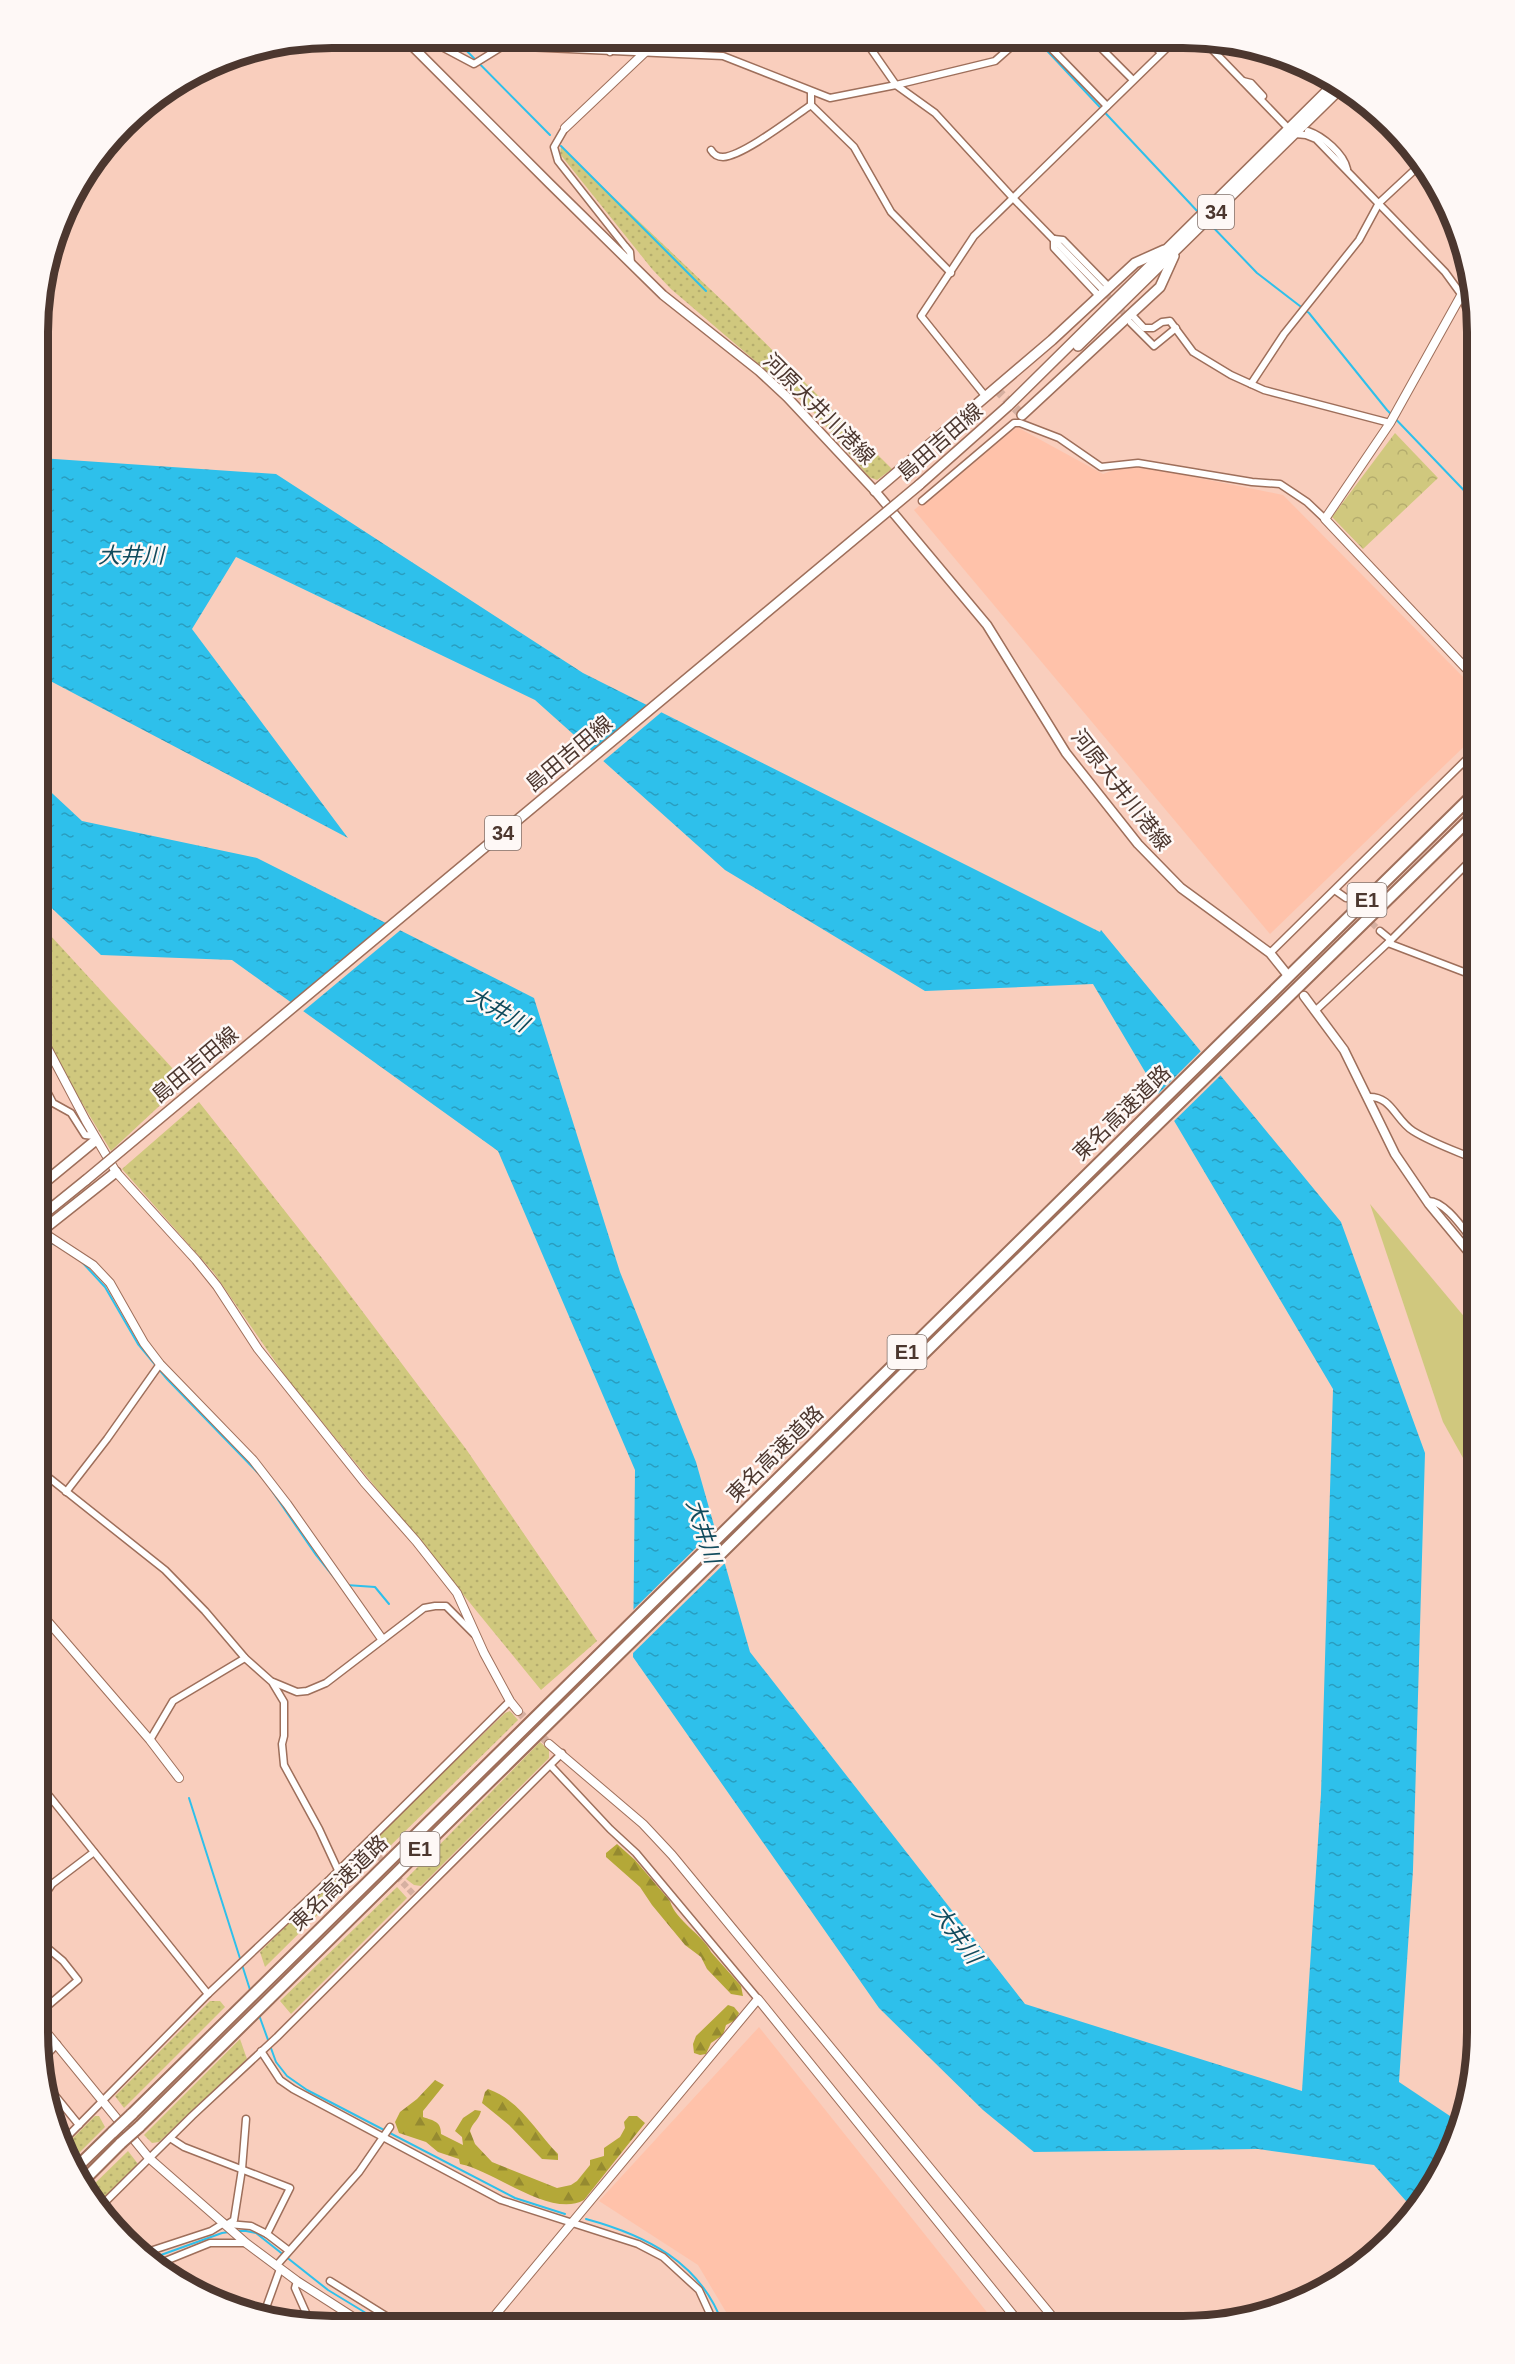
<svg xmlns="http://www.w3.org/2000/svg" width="1515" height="2364" font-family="Helvetica,'Noto Sans JP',sans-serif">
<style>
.built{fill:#ffc2aa}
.grass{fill:url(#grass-dots)}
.forest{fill:url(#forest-firs)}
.park{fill:url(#park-crowns)}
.garden{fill:#d0c87e}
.water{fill:url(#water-ripples)}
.pier{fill:#f9cebd}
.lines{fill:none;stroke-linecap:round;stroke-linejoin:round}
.stream{stroke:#2ec0eb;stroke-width:2}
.minor-tunnel{stroke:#d6b0a1;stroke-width:6;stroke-dasharray:6 3;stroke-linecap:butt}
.tertiary-tunnel{stroke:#d6b0a1;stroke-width:8;stroke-dasharray:8 4;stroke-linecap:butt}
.primary-tunnel{stroke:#d6b0a1;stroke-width:9;stroke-dasharray:9 4.5;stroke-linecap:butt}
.minor-casing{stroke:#9e6f5b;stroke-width:9}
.tertiary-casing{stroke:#9e6f5b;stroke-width:10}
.secondary-casing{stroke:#9e6f5b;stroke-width:11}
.primary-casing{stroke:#9e6f5b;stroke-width:12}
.motorway-casing{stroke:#9e6f5b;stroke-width:14}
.minor{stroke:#fff;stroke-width:6}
.tertiary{stroke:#fff;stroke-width:8}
.secondary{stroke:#fff;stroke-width:8}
.primary{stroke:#fff;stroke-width:9}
.motorway{stroke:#fff;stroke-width:10}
.primary-bridge-casing{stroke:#9e6f5b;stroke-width:12;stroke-linecap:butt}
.motorway-bridge-casing{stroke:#9e6f5b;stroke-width:14;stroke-linecap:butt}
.primary-bridge{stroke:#fff;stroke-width:9}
.motorway-bridge{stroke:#fff;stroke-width:10}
.labels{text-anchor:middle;stroke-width:5;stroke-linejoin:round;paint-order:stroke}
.shield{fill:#fef8f6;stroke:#81716b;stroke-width:1.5}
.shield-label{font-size:20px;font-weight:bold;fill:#4c372f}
.street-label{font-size:21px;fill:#4c372f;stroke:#fef8f6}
.water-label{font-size:22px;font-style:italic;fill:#114b5d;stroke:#fef8f6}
.rim{fill:none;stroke:#4c372f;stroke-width:8}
</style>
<defs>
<pattern id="grass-dots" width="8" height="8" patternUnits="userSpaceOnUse" patternTransform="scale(1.5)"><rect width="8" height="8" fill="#d0c87e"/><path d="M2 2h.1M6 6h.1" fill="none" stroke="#b4ac6d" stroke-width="1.8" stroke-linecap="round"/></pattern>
<pattern id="forest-firs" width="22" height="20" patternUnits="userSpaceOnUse" patternTransform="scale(1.5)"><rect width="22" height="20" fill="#b4a838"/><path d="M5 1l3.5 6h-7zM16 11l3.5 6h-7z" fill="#958a30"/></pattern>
<pattern id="park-crowns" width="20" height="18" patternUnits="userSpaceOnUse" patternTransform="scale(1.5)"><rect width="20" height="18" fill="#d0c87e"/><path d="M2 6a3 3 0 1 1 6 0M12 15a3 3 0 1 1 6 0" fill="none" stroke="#b4ac6d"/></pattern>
<pattern id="water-ripples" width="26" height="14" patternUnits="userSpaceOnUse" patternTransform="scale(1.5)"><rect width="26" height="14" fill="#2ec0eb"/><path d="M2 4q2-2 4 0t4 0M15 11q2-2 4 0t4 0" fill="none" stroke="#299dbf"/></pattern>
</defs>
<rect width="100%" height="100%" fill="#f9cebd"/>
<!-- built -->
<g class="built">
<path d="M1017,427L1103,474L1130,464L1283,495L1477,691V734L1270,934L914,510Z"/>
<path d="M759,2027L998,2326L731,2325L729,2317L698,2265L599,2201Z"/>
</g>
<!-- grass -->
<g class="grass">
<path d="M561,147L730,308L892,469L877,480L869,477L809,407L671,289L652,269L560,154Z"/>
<path d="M39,923L185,1082L111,1151L39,1032Z"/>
<path d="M199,1102L329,1267L466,1449L597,1641L541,1690L288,1380L214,1273L122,1169Z"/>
<path d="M510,1711L518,1720L383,1853L374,1844V1839L505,1713Z"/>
<path d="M540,1742L549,1750V1758L421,1886L414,1885L406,1879Z"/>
<path d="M366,1854L373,1860L265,1967L260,1952L353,1859Z"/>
<path d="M397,1887L407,1898L291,2014L280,2001Z"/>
<path d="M210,2001H220L225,2007L124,2108L115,2096Z"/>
<path d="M240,2039L247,2059L159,2142L152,2143L144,2135Z"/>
<path d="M95,2116H99L105,2127L70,2162L62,2149Z"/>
<path d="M128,2151L138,2164L95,2206L87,2191Z"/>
</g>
<!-- forest -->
<g class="forest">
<path d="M617,1844L635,1860L670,1901C675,1920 704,1936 711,1952L741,1986L743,1996L731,1994L707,1969L701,1957L685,1945L652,1905L640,1887L606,1857V1853Z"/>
<path d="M728,2005L734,2007L739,2013L736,2020L726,2025L723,2035L711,2043L706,2054L700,2055L694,2053L693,2044L696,2036Z"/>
<path d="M435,2080L444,2085L423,2111V2117C434,2121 441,2121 441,2134L463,2145L462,2137L455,2131L463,2118L475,2110L481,2111C479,2120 472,2123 470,2131L475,2144L492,2162L557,2188L571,2185L577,2181L590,2165V2160L604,2156V2148L620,2137L625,2128L624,2122L629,2116H637L645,2123L584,2200C551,2219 493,2170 460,2164L459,2159L438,2152L426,2142L399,2133L395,2122L400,2112L417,2099Z"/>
<path d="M488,2089C520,2100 536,2132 558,2154V2160L542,2159L509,2125L482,2103L485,2092Z"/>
</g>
<!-- park -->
<path class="park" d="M1395,433L1438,478L1363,549L1332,517Z"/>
<!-- garden -->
<path class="garden" d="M1370,1204L1477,1332V1483L1443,1422Z"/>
<!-- water -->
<path class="water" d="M40,458L276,474L583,673L1100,932L1101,930L1341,1222L1425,1453L1413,1870L1399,2082L1462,2124L1428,2196L1414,2210L1374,2165L1258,2149L1034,2152L983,2110L879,2008L633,1657L635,1470L498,1151L232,960L101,955L39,896V781L82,821L257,858L534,998L620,1272L696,1462L750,1652L1025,2004L1302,2091L1321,1794L1333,1389L1093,984L925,991L725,870L535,700L236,557L192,629L348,838L39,675Z"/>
<!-- pier -->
<g class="pier">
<path d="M650,704L664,710L601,763L591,754Z"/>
<path d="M389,921L403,928L301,1013L290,1005Z"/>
<path d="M1203,1049L1223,1073L1172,1123L1156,1096Z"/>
<path d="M717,1527L727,1561L630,1656L631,1612Z"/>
</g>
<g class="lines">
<!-- stream -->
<g class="stream">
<path d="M454,38L550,135"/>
<path d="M1037,40L1199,213"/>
<path d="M561,146L706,291"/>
<path d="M1209,223L1257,273L1309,313L1387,410L1477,504"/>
<path d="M39,1238L56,1245"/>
<path d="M81,1261L105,1287L138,1344L167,1379L261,1476"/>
<path d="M270,1488L316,1555L340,1585"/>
<path d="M346,1585L375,1587L389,1604"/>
<path d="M189,1798L251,1993"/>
<path d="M259,2015L276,2062L287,2076L307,2090L515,2198L565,2214"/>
<path d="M586,2219C645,2235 701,2262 723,2325"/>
<path d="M238,2231H246L256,2233L328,2290L384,2324"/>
<path d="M147,2260L222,2233L229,2232"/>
</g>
<!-- minor-tunnel -->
<g class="minor-tunnel">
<path d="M1102,289L1129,319"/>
<path d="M1346,898L1380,931"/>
<path d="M366,1843L416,1897"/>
</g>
<!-- tertiary-tunnel -->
<path class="tertiary-tunnel" d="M518,1711L549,1744"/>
<!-- primary-tunnel -->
<path class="primary-tunnel" d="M996,389L1022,415"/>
<defs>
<g id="minor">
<path d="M425,38L474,64L516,38"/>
<path d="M496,38L504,46L723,56L830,98L896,85L995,61L1020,39"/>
<path d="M598,38L610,52"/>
<path d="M864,39L896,85L935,113L1013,198L1101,288"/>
<path d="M1043,40L1107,106"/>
<path d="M1093,40L1133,80"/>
<path d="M1149,40L1161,53"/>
<path d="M1203,40L1289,129"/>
<path d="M1243,81L1251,83L1263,96"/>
<path d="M811,92V105L854,147L891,212L951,273"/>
<path d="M565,128L554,147L558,161L625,246L630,252L631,263"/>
<path d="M1308,131C1323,136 1344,154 1347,169"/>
<path d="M1295,134L1306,135L1316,139L1445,272L1461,294L1477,335"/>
<path d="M711,150C714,155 717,157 723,157C743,156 792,118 811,105"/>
<path d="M1054,239V248L1099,296"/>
<path d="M1054,239L1063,240L1109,287"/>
<path d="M1131,314L1144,328H1153L1162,322L1170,321L1193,352L1231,375L1264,390L1390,423"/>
<path d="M1131,323L1154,346L1176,328"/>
<path d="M1251,384L1284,334L1359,240L1379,203L1422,163"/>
<path d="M986,397L921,316L974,236L1175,40"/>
<path d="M922,501L1014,423H1020L1059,438L1101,467L1138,463L1252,482L1280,484L1307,502L1325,519"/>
<path d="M1336,891L1346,898"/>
<path d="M1380,931L1391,940"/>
<path d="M1388,943L1477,977"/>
<path d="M1270,953L1477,749"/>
<path d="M1315,1011L1391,940L1477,854"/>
<path d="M39,1076L53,1103L71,1113L85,1135L94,1136"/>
<path d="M1367,1097C1392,1095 1395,1120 1413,1131C1432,1143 1456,1151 1477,1160"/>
<path d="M1427,1201C1445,1199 1466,1233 1477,1246"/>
<path d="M38,1469L165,1570L205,1611L245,1658L272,1682L284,1702V1736L282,1744L284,1765L319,1829L338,1870"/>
<path d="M66,1492L107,1439L160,1364"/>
<path d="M273,1682L297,1692L307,1691L326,1683L424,1608L435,1606H446L474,1634"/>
<path d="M150,1740L173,1701L245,1658"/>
<path d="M551,1766L610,1829L636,1853L758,1999"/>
<path d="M38,1787H42L208,1994"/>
<path d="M38,1905L52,1884L94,1852"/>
<path d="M38,2014L78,1980L63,1961L38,1940"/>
<path d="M261,2051L280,2080L293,2089L501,2200L638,2244L663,2257L699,2290L715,2325"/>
<path d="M43,2059L57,2044"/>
<path d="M49,2088L79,2125"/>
<path d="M170,2138L184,2147L290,2188L267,2234L288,2250"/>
<path d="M60,2144L208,1994L330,1879L510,1701"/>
<path d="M97,2210L192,2116L277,2037L562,1753"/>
<path d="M228,2224L251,2226L267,2234"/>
<path d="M226,2225L234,2220L242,2169L246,2119"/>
<path d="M141,2254L211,2231L224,2223"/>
<path d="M153,2266L210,2243H246"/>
<path d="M276,2266L359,2172L390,2127"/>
<path d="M297,2281L295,2288L311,2324"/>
<path d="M330,2281L399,2324"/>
<path d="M263,2316L280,2269"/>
</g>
<g id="tertiary">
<path d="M565,128L660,38"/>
<path d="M1468,283L1390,423L1325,519L1477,680"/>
<path d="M39,1032L86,1121L116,1172L196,1260L217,1286L258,1349L364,1482L416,1541L457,1593L484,1653L510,1701L518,1711"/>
<path d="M41,1231L93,1265L110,1283L144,1343L160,1364L253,1460L287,1504L382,1639"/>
<path d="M38,1610L150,1740L179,1778"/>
<path d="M549,1744L643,1824L672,1855L1060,2326"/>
<path d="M38,2022L149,2158L246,2243L297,2281L364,2324"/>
<path d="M487,2325L758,1999L1022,2326"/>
</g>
<g id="secondary">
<path d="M404,38L550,184L663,295L759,371L787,397L875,491L987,625L1066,753L1138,844L1181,888L1270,953L1286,973"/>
<path d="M1304,996L1344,1050L1395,1154L1429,1204L1477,1262"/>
</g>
<g id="primary">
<path d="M1078,346L1342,87"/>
<path d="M1022,415L1160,287L1174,256"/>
<path d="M919,485L1008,406L1335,83"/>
<path d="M875,491L1052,340L1135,263L1164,250"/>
<path d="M39,1187L96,1140"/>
<path d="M39,1218L86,1180"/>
<path d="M39,1233L116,1172"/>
</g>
<g id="motorway">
<path d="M132,2114L1477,791"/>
<path d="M139,2127L969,1309L1477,812"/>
<path d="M74,2170L113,2132"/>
<path d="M82,2182L121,2143"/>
</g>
</defs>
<!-- minor casing -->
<use href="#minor" class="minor-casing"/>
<!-- tertiary casing -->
<use href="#tertiary" class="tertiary-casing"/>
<!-- secondary casing -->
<use href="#secondary" class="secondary-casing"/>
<!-- primary casing -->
<use href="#primary" class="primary-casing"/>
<!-- motorway casing -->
<use href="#motorway" class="motorway-casing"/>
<!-- minor -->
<use href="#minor" class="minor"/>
<!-- tertiary -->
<use href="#tertiary" class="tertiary"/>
<!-- secondary -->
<use href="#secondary" class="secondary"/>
<!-- primary -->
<use href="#primary" class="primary"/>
<!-- motorway -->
<use href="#motorway" class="motorway"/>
<defs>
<path id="primary-bridge" d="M86,1180L919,485"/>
<g id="motorway-bridge">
<path d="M113,2132L132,2114"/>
<path d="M121,2143L139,2127"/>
</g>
</defs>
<!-- primary-bridge casing -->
<use href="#primary-bridge" class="primary-bridge-casing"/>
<!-- motorway-bridge casing -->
<use href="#motorway-bridge" class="motorway-bridge-casing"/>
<!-- primary-bridge -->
<use href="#primary-bridge" class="primary-bridge"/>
<!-- motorway-bridge -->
<use href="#motorway-bridge" class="motorway-bridge"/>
</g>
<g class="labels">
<!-- shield labels -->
<g class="shield">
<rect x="1198" y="195" width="36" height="34" rx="4.5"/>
<rect x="485" y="816" width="36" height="34" rx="4.5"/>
<rect x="1347.5" y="883" width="39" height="34" rx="4.5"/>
<rect x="887.5" y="1335" width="39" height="34" rx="4.5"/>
<rect x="400.5" y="1832" width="39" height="34" rx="4.5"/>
</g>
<g class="shield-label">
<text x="1216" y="219">34</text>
<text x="503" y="840">34</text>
<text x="1367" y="907">E1</text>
<text x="907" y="1359">E1</text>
<text x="420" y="1856">E1</text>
</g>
<!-- street labels -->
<g class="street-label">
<text transform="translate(819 409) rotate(45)" y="7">河原大井川港線</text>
<text transform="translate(940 442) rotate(-41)" y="7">島田吉田線</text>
<text transform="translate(569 754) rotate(-40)" y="7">島田吉田線</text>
<text transform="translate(1121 790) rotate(52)" y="7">河原大井川港線</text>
<text transform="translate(195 1065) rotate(-40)" y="7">島田吉田線</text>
<text transform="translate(1122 1113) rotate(-44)" y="7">東名高速道路</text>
<text transform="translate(775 1454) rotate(-45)" y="7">東名高速道路</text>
<text transform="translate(339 1883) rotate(-44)" y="7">東名高速道路</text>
</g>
<!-- water labels -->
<g class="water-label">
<text x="131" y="563">大井川</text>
<text transform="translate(498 1009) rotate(30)" y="8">大井川</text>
<text transform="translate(704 1531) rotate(72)" y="8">大井川</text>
<text transform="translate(957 1934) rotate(54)" y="8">大井川</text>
</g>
</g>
<!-- crop -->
<path d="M0 0H1515V2364H0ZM332 48H1183A284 284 0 0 1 1467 332V2032A284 284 0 0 1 1183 2316H332A284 284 0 0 1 48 2032V332A284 284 0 0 1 332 48Z" fill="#fef8f6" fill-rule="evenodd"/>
<path class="rim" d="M332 48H1183A284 284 0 0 1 1467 332V2032A284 284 0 0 1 1183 2316H332A284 284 0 0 1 48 2032V332A284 284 0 0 1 332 48Z"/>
</svg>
